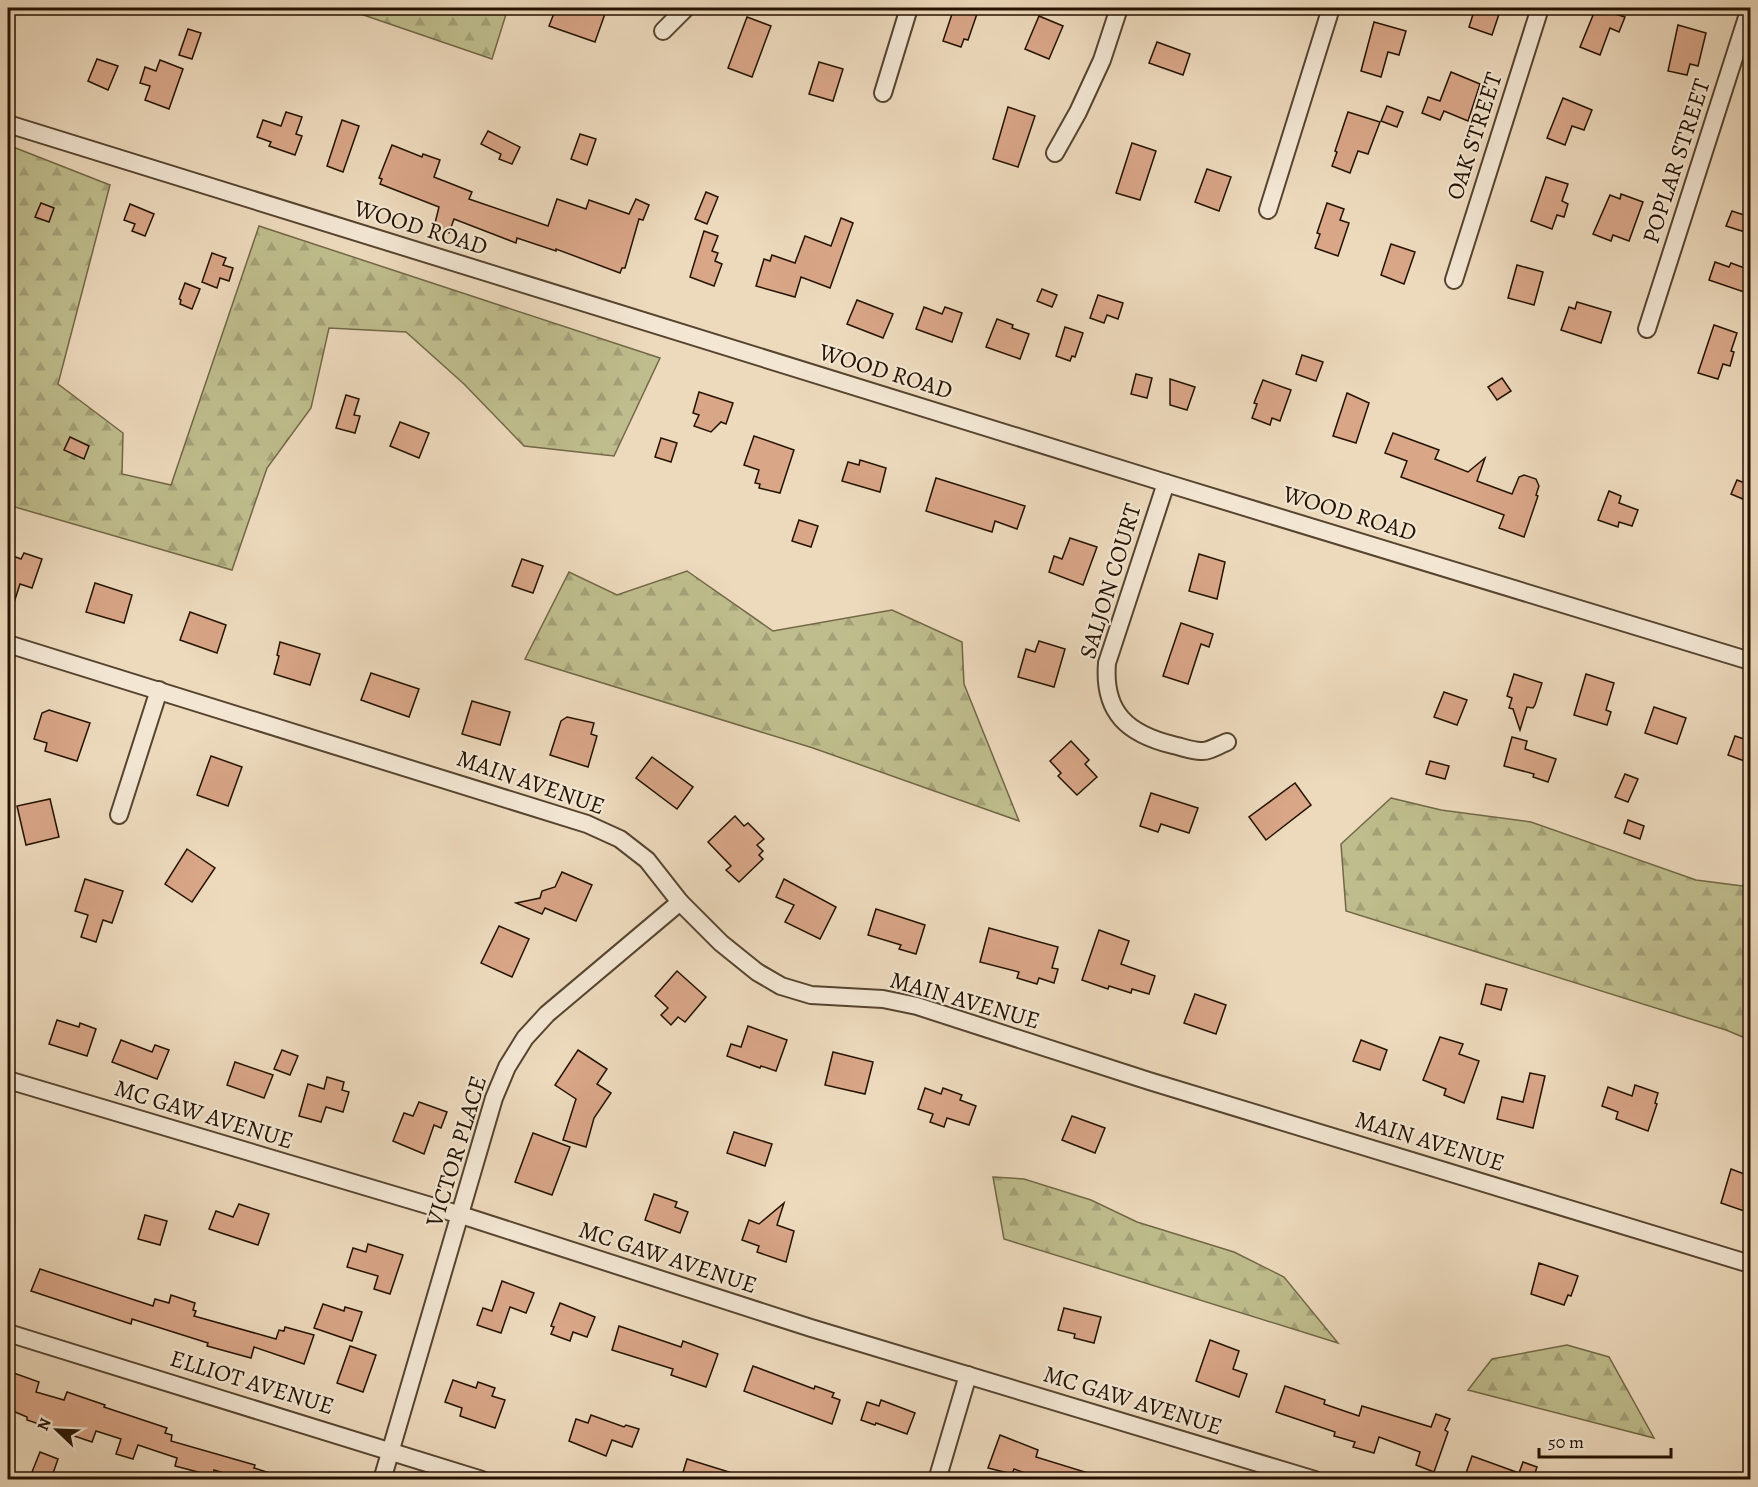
<svg xmlns="http://www.w3.org/2000/svg" width="1758" height="1487" font-family="Alegreya,serif">
<style>
.forest{fill:url(#forest-firs);stroke:#726846;stroke-width:1.5}
.building{fill:#d9a688;stroke:#241200;stroke-width:1.5}
.lines{fill:none;stroke-linecap:round;stroke-linejoin:round}
.minor-casing{stroke:#56442f;stroke-width:20}
.minor{stroke:#f3e7d4;stroke-width:16}
.labels{text-anchor:middle;stroke-width:4.5;stroke-linejoin:round;paint-order:stroke}
.street-label{font-size:24px;fill:#241200;stroke:#f3e7d4}
</style>
<defs>
<pattern id="forest-firs" width="22" height="20" patternUnits="userSpaceOnUse" patternTransform="scale(1.5)"><rect width="22" height="20" fill="#bfbd8d"/><path d="M5 1l3.5 6h-7zM16 11l3.5 6h-7z" fill="#a4a178"/></pattern>
</defs>
<rect width="100%" height="100%" fill="#eddabd"/>
<filter id="stains"><feTurbulence type="fractalNoise" baseFrequency=".00333" numOctaves="4"/><feColorMatrix values="0 0 0 0 .2 0 0 0 0 .09 0 0 0 0 .02 0 0 0 .5 -.17"/></filter>
<radialGradient id="worn" r=".72"><stop offset=".6" stop-color="#630" stop-opacity="0"/><stop offset="1" stop-color="#630" stop-opacity=".3"/></radialGradient>
<!-- forest -->
<g class="forest">
<path d="M343,8H508L492,59Z"/>
<path d="M8,145L110,185L58,384L123,433L122,474L171,485L259,226L660,358L614,456L524,446L464,384L406,332L329,328L311,408L267,468L232,570L8,505Z"/>
<path d="M687,571L773,631L892,610L962,642L964,684L1019,821L813,748L525,659L569,572L617,595Z"/>
<path d="M1391,798L1441,810L1531,822L1696,880L1750,887V1040L1726,1030L1346,911L1341,844Z"/>
<path d="M993,1177L1024,1179L1091,1200L1137,1222L1234,1252L1284,1277L1338,1343L1004,1239Z"/>
<path d="M1567,1345L1609,1357L1654,1438L1468,1390L1492,1359Z"/>
</g>
<!-- building -->
<g class="building">
<path d="M556,8H564L575,11L577,8H607L595,42L549,26Z"/>
<path d="M954,8H979L968,40L964,39L961,47L943,41Z"/>
<path d="M1475,8H1501L1492,35L1469,27Z"/>
<path d="M1596,8L1625,17L1619,32L1610,28L1600,55L1580,47Z"/>
<path d="M1039,16L1063,26L1049,59L1025,49Z"/>
<path d="M747,17L771,26L752,77L728,68Z"/>
<path d="M1374,22L1406,31L1399,55L1388,52L1381,77L1361,71Z"/>
<path d="M1678,25L1706,33L1698,66L1690,64L1687,75L1668,71Z"/>
<path d="M188,29L201,33L192,59L179,55Z"/>
<path d="M1157,42L1190,54L1183,75L1149,63Z"/>
<path d="M97,59L118,66L108,90L88,81Z"/>
<path d="M160,60L183,69L169,109L145,100L150,86L140,83L145,67L156,71Z"/>
<path d="M819,62L843,69L833,101L809,94Z"/>
<path d="M1451,72L1480,84L1468,121L1444,111L1440,120L1422,113L1428,97L1440,101Z"/>
<path d="M1563,98L1592,110L1584,130L1572,126L1565,145L1547,138Z"/>
<path d="M1387,106L1403,112L1397,127L1381,121Z"/>
<path d="M1008,107L1035,116L1018,167L993,159Z"/>
<path d="M286,112L302,117L296,134L302,136L295,155L269,146L271,142L257,137L263,120L281,126Z"/>
<path d="M1348,112L1380,122L1368,154L1358,151L1350,173L1332,166L1337,152L1335,151Z"/>
<path d="M342,120L359,126L343,172L327,166Z"/>
<path d="M488,131L520,147L512,164L499,159L501,154L481,144Z"/>
<path d="M580,134L596,139L587,165L571,159Z"/>
<path d="M1132,143L1156,151L1140,200L1116,193Z"/>
<path d="M392,145L422,157L423,154L440,160L434,177L472,192L469,199L548,226L557,199L586,209L589,200L629,214L636,199L649,205L643,220L639,219L625,268H622L620,273L556,249V251L517,238L516,243L454,219L449,233L434,227L439,207L380,184L382,179L379,178Z"/>
<path d="M1207,169L1231,177L1219,211L1195,202Z"/>
<path d="M1546,177L1568,184L1562,201L1568,204L1564,217L1557,215L1552,229L1531,221Z"/>
<path d="M706,192L718,197L707,224L695,219Z"/>
<path d="M1621,194L1643,202L1629,241L1613,235L1611,241L1593,234L1610,195L1620,199Z"/>
<path d="M41,203L54,208L49,222L35,217Z"/>
<path d="M1327,203L1344,209L1340,220L1349,223L1338,256L1315,248L1320,234L1317,233Z"/>
<path d="M130,204L154,214L145,236L132,231L135,224L124,220Z"/>
<path d="M1732,211L1750,217L1745,232L1726,226Z"/>
<path d="M841,218L853,223L830,288L801,277L795,297L756,286L764,259L770,261L772,255L795,263L805,236L831,246Z"/>
<path d="M704,231L718,236L712,251L718,253L715,261L722,264L714,286L690,277Z"/>
<path d="M1391,244L1415,252L1404,284L1381,275Z"/>
<path d="M212,253L226,258L223,265L233,268L229,281L220,278L217,288L202,282Z"/>
<path d="M1715,262L1729,267L1731,263L1750,270V294L1709,280Z"/>
<path d="M1517,265L1543,272L1534,305L1508,298Z"/>
<path d="M185,283L200,289L192,309L180,304L181,300L179,299Z"/>
<path d="M1042,289L1057,295L1052,307L1037,301Z"/>
<path d="M1098,295L1123,303L1118,319L1107,315L1104,323L1090,318Z"/>
<path d="M857,300L893,314L883,338L847,324Z"/>
<path d="M1577,302L1611,312L1601,343L1561,330L1569,307L1575,309Z"/>
<path d="M924,307L942,314L945,307L962,313L952,342L916,329Z"/>
<path d="M997,319L1013,325L1012,328L1029,334L1020,359L986,347Z"/>
<path d="M1714,325L1737,333L1731,351L1734,352L1730,366L1723,364L1718,379L1698,373Z"/>
<path d="M1065,327L1083,333L1075,357L1072,356L1070,361L1056,356Z"/>
<path d="M1302,355L1323,362L1316,381L1296,374Z"/>
<path d="M1136,374L1152,378L1147,398L1131,394Z"/>
<path d="M1502,378L1511,391L1497,400L1488,387Z"/>
<path d="M1170,379L1195,387L1187,410L1170,405Z"/>
<path d="M1263,380L1291,390L1280,421L1272,418L1270,425L1252,418L1257,404L1254,403Z"/>
<path d="M699,392L733,403L726,424L721,422L711,432L694,426L699,415L693,413Z"/>
<path d="M1347,393L1369,403L1356,443L1333,436Z"/>
<path d="M346,395L359,399L354,415L360,416L355,433L336,428Z"/>
<path d="M400,422L429,433L419,458L390,446Z"/>
<path d="M1393,433L1439,450L1435,459L1468,472L1485,458L1477,481L1512,494L1519,477L1524,475L1536,479L1539,486L1536,495L1538,496L1524,537L1499,528L1504,515L1401,477L1407,461L1385,453Z"/>
<path d="M754,436L794,450L780,493L759,488L760,484L755,483L759,470L744,465Z"/>
<path d="M70,437L89,446L84,459L64,450Z"/>
<path d="M661,438L677,443L671,462L655,457Z"/>
<path d="M860,460L886,468L880,492L842,481L848,462L859,465Z"/>
<path d="M936,478L1025,506L1017,529L995,521L992,532L926,511Z"/>
<path d="M1737,480L1750,485V502L1731,494Z"/>
<path d="M1609,491L1621,496L1619,503L1638,510L1632,526L1619,522L1618,527L1598,520Z"/>
<path d="M799,520L818,526L811,547L792,541Z"/>
<path d="M1070,538L1097,547L1083,585L1049,572L1054,556L1062,559Z"/>
<path d="M24,553L42,559L32,588L20,584L10,615H8V557L12,558L13,556L21,559Z"/>
<path d="M1199,554L1225,562L1217,599L1189,591Z"/>
<path d="M522,559L543,566L533,593L512,586Z"/>
<path d="M95,583L132,595L124,623L86,612Z"/>
<path d="M190,612L226,625L217,653L180,640Z"/>
<path d="M1181,623L1213,634L1209,647L1201,644L1188,684L1163,676Z"/>
<path d="M1039,641L1065,649L1054,687L1018,677L1026,649L1035,652Z"/>
<path d="M280,642L320,654L310,685L274,674L279,656L277,655Z"/>
<path d="M371,673L419,689L409,717L361,700Z"/>
<path d="M1514,674L1542,683L1535,705L1533,708L1527,707L1520,730L1513,709L1509,708L1512,698L1507,696Z"/>
<path d="M1586,674L1614,683L1606,710L1611,712L1607,725L1574,715Z"/>
<path d="M1444,692L1467,700L1457,725L1434,717Z"/>
<path d="M472,701L510,712L500,745L462,734Z"/>
<path d="M1654,707L1686,718L1677,744L1645,733Z"/>
<path d="M49,710L90,723L77,761L45,751L47,743L34,739L42,713Z"/>
<path d="M567,717L594,723L591,734L597,736L588,767L550,755L561,721Z"/>
<path d="M1735,736L1750,741V763L1728,755Z"/>
<path d="M1512,737L1527,741L1525,749L1556,759L1548,782L1533,777L1534,774L1504,766Z"/>
<path d="M1071,741L1089,760L1085,764L1097,777L1077,795L1058,776L1061,773L1050,761Z"/>
<path d="M211,756L242,767L228,806L197,795Z"/>
<path d="M652,757L693,787L677,809L636,778Z"/>
<path d="M1430,761L1449,766L1445,779L1426,774Z"/>
<path d="M1625,774L1638,779L1628,802L1615,797Z"/>
<path d="M1295,783L1311,805L1266,840L1249,817Z"/>
<path d="M1151,793L1198,808L1189,833L1161,824L1158,832L1140,826Z"/>
<path d="M50,799L59,837L26,845L17,806Z"/>
<path d="M735,816L744,826L748,823L764,839L757,845L763,851L759,855L763,859L739,882L726,870L731,866L708,842Z"/>
<path d="M1628,820L1644,826L1640,839L1624,833Z"/>
<path d="M187,849L215,868L192,902L165,884Z"/>
<path d="M562,872L592,885L576,921L545,908L542,914L516,903L540,898L542,891L555,887Z"/>
<path d="M85,879L123,891L112,923L103,920L96,942L81,937L88,915L75,911Z"/>
<path d="M784,879L836,907L820,939L785,922L794,905L776,897Z"/>
<path d="M876,909L925,925L916,954L899,949L901,945L868,935Z"/>
<path d="M499,926L529,939L512,977L481,963Z"/>
<path d="M989,928L1058,947L1052,968L1058,969L1054,983L1039,978L1037,984L1017,978L1019,972L980,962Z"/>
<path d="M1099,930L1129,941L1121,964L1155,976L1149,994L1132,989L1131,993L1109,986L1108,989L1082,980Z"/>
<path d="M677,971L706,997L685,1022L678,1017L671,1025L661,1015L668,1008L655,996Z"/>
<path d="M1486,984L1507,989L1501,1010L1481,1004Z"/>
<path d="M1195,994L1226,1005L1216,1034L1184,1023Z"/>
<path d="M57,1020L79,1027L80,1023L96,1029L87,1056L49,1044Z"/>
<path d="M748,1026L787,1040L776,1071L761,1066L760,1068L727,1056L731,1044L741,1047Z"/>
<path d="M1440,1037L1463,1044L1459,1054L1479,1061L1464,1103L1444,1095L1446,1089L1423,1080Z"/>
<path d="M121,1040L152,1052L155,1045L169,1050L157,1079L112,1062Z"/>
<path d="M1361,1040L1387,1050L1380,1070L1353,1061Z"/>
<path d="M282,1050L298,1056L290,1075L274,1069Z"/>
<path d="M578,1050L607,1069L597,1084L611,1093L594,1118L586,1147L563,1140L576,1099L555,1085Z"/>
<path d="M833,1052L873,1062L865,1094L825,1085Z"/>
<path d="M235,1062L273,1075L264,1098L227,1085Z"/>
<path d="M1530,1073L1545,1076L1533,1128L1497,1119L1502,1097L1523,1102Z"/>
<path d="M327,1077L344,1082L342,1090L349,1092L343,1112L326,1107L321,1122L299,1116L308,1084L324,1089Z"/>
<path d="M1635,1085L1658,1093L1655,1103L1657,1104L1648,1131L1616,1119L1618,1112L1602,1106L1608,1087L1632,1096Z"/>
<path d="M925,1088L941,1094L943,1088L962,1095L960,1100L976,1106L969,1125L947,1118L944,1127L930,1122L933,1114L918,1109Z"/>
<path d="M419,1102L447,1112L441,1128L434,1125L424,1154L393,1141L404,1113L413,1116Z"/>
<path d="M1072,1116L1105,1128L1095,1153L1062,1140Z"/>
<path d="M734,1132L772,1144L765,1166L727,1153Z"/>
<path d="M533,1133L570,1147L552,1195L515,1182Z"/>
<path d="M1731,1169L1747,1175L1744,1186L1750,1189V1213L1721,1203Z"/>
<path d="M654,1194L677,1202L675,1207L688,1212L680,1233L645,1220Z"/>
<path d="M784,1203L777,1225L794,1231L786,1262L757,1252L759,1246L742,1240L749,1220L759,1224Z"/>
<path d="M239,1204L269,1214L258,1245L209,1229L216,1211L233,1217Z"/>
<path d="M145,1215L167,1221L160,1245L138,1239Z"/>
<path d="M368,1244L403,1255L390,1294L374,1289L378,1276L347,1267L353,1248L366,1252Z"/>
<path d="M1539,1263L1578,1276L1571,1296L1568,1295L1564,1305L1531,1294Z"/>
<path d="M40,1269L153,1306L155,1299L169,1303L171,1295L195,1303L193,1310L196,1311L194,1316L276,1339L279,1330L284,1331L285,1327L314,1335L304,1364L254,1347L251,1358L207,1346L208,1343L132,1319L131,1324L31,1291Z"/>
<path d="M502,1281L534,1293L526,1313L510,1307L501,1333L477,1325L483,1308L492,1311Z"/>
<path d="M560,1303L595,1317L587,1337L573,1332L570,1341L551,1334L554,1327L551,1326Z"/>
<path d="M323,1304L344,1311L345,1307L362,1312L352,1341L314,1328Z"/>
<path d="M1064,1308L1101,1317L1094,1343L1074,1338L1075,1334L1058,1330Z"/>
<path d="M619,1326L681,1347L683,1341L718,1354L706,1387L671,1375L673,1369L612,1350Z"/>
<path d="M1210,1340L1239,1351L1233,1369L1247,1374L1239,1397L1196,1381Z"/>
<path d="M350,1346L376,1355L363,1392L337,1383Z"/>
<path d="M753,1366L814,1389L815,1386L834,1393L832,1397L840,1400L832,1424L744,1391Z"/>
<path d="M8,1371L39,1382L36,1392L64,1400L67,1392L105,1405L104,1407L167,1428L165,1433L172,1435L171,1441L255,1465L254,1468L279,1476L278,1479H243L214,1470L213,1476L175,1466L177,1458L138,1445L133,1459L116,1454L121,1439L96,1431L92,1442L27,1420V1417L8,1409Z"/>
<path d="M453,1380L476,1388L478,1382L495,1388L492,1396L505,1400L495,1428L460,1416L462,1408L445,1402Z"/>
<path d="M1285,1386L1325,1400L1324,1404L1359,1416L1362,1406L1431,1427L1436,1414L1450,1419L1445,1430L1448,1432L1434,1472L1416,1465L1420,1452L1379,1437L1374,1453L1353,1447L1355,1442L1334,1436L1335,1432L1276,1412Z"/>
<path d="M881,1400L915,1413L907,1434L876,1423L875,1425L861,1420L867,1402L879,1406Z"/>
<path d="M591,1415L624,1427L626,1425L639,1429L632,1447L612,1440L606,1456L569,1441L576,1419L588,1423Z"/>
<path d="M1000,1435L1038,1450L1036,1457L1098,1476V1479H1042L1014,1469L1012,1474L988,1468Z"/>
<path d="M40,1452L58,1459L51,1479L32,1472Z"/>
<path d="M1472,1456L1519,1473L1523,1462L1537,1467L1533,1479H1476L1465,1476Z"/>
<path d="M687,1459L742,1476V1479H681Z"/>
</g>
<g class="lines">
<defs>
<g id="minor">
<path d="M663,31L686,8"/>
<path d="M883,93L909,8"/>
<path d="M8,124L1166,483L1750,661"/>
<path d="M1055,153L1078,112L1102,60L1119,8"/>
<path d="M1268,210L1331,8"/>
<path d="M1454,280L1540,8"/>
<path d="M1647,329L1750,8"/>
<path d="M1166,483L1107,663C1103,713 1128,734 1173,745C1182,747 1192,751 1201,751C1208,752 1219,745 1227,742"/>
<path d="M8,644L587,824L620,839L647,860L680,902L721,943L757,972L781,986L811,995L883,999L917,1006L1149,1081L1750,1264"/>
<path d="M119,815L159,690"/>
<path d="M8,1080L461,1215L811,1328L1315,1480"/>
<path d="M8,1333L482,1480"/>
<path d="M382,1480L494,1098L507,1067L525,1038L547,1014L680,902"/>
<path d="M937,1480L968,1375"/>
</g>
</defs>
<!-- minor casing -->
<use href="#minor" class="minor-casing"/>
<!-- minor -->
<use href="#minor" class="minor"/>
</g>
<g class="labels">
<!-- street labels -->
<g class="street-label">
<text transform="translate(1474 136) rotate(-72)" y="8">OAK STREET</text>
<text transform="translate(1676 161) rotate(-72)" y="8">POPLAR STREET</text>
<text transform="translate(421 227) rotate(17)" y="8">WOOD ROAD</text>
<text transform="translate(886 371) rotate(17)" y="8">WOOD ROAD</text>
<text transform="translate(1350 513) rotate(17)" y="8">WOOD ROAD</text>
<text transform="translate(1110 581) rotate(-73)" y="8">SALJON COURT</text>
<text transform="translate(531 782) rotate(19)" y="8">MAIN AVENUE</text>
<text transform="translate(965 1000) rotate(16)" y="8">MAIN AVENUE</text>
<text transform="translate(204 1114) rotate(17)" y="8">MC GAW AVENUE</text>
<text transform="translate(1430 1141) rotate(17)" y="8">MAIN AVENUE</text>
<text transform="translate(456 1151) rotate(-73)" y="8">VICTOR PLACE</text>
<text transform="translate(668 1257) rotate(18)" y="8">MC GAW AVENUE</text>
<text transform="translate(252 1382) rotate(17)" y="8">ELLIOT AVENUE</text>
<text transform="translate(1133 1400) rotate(17)" y="8">MC GAW AVENUE</text>
</g>
</g>
<!-- margin -->
<rect width="1758" height="1487" fill="none" stroke="#eddabd" stroke-width="30"/>
<rect x="9" y="9" width="1740" height="1469" fill="none" stroke="#241200" stroke-width="3"/>
<rect x="15" y="15" width="1728" height="1457" fill="none" stroke="#241200" stroke-width="1.5"/>
<!-- north arrow -->
<g transform="translate(57 1430) rotate(293)" stroke="#f3e7d4" stroke-width="4.5" paint-order="stroke">
<path d="M0-4.5L10 22L0 15L-10 22Z" fill="#241200"/>
<text y="-9" font-size="16" font-weight="bold" text-anchor="middle" fill="#241200">N</text>
</g>
<!-- scale -->
<path d="M1539 1448v9h132v-9" fill="none" stroke="#241200" stroke-width="3"/>
<text x="1548" y="1448" font-size="18" fill="#241200" stroke="#f3e7d4" stroke-width="4.5" paint-order="stroke">50 m</text>
<rect width="100%" height="100%" filter="url(#stains)"/>
<rect width="100%" height="100%" fill="url(#worn)"/>
</svg>
